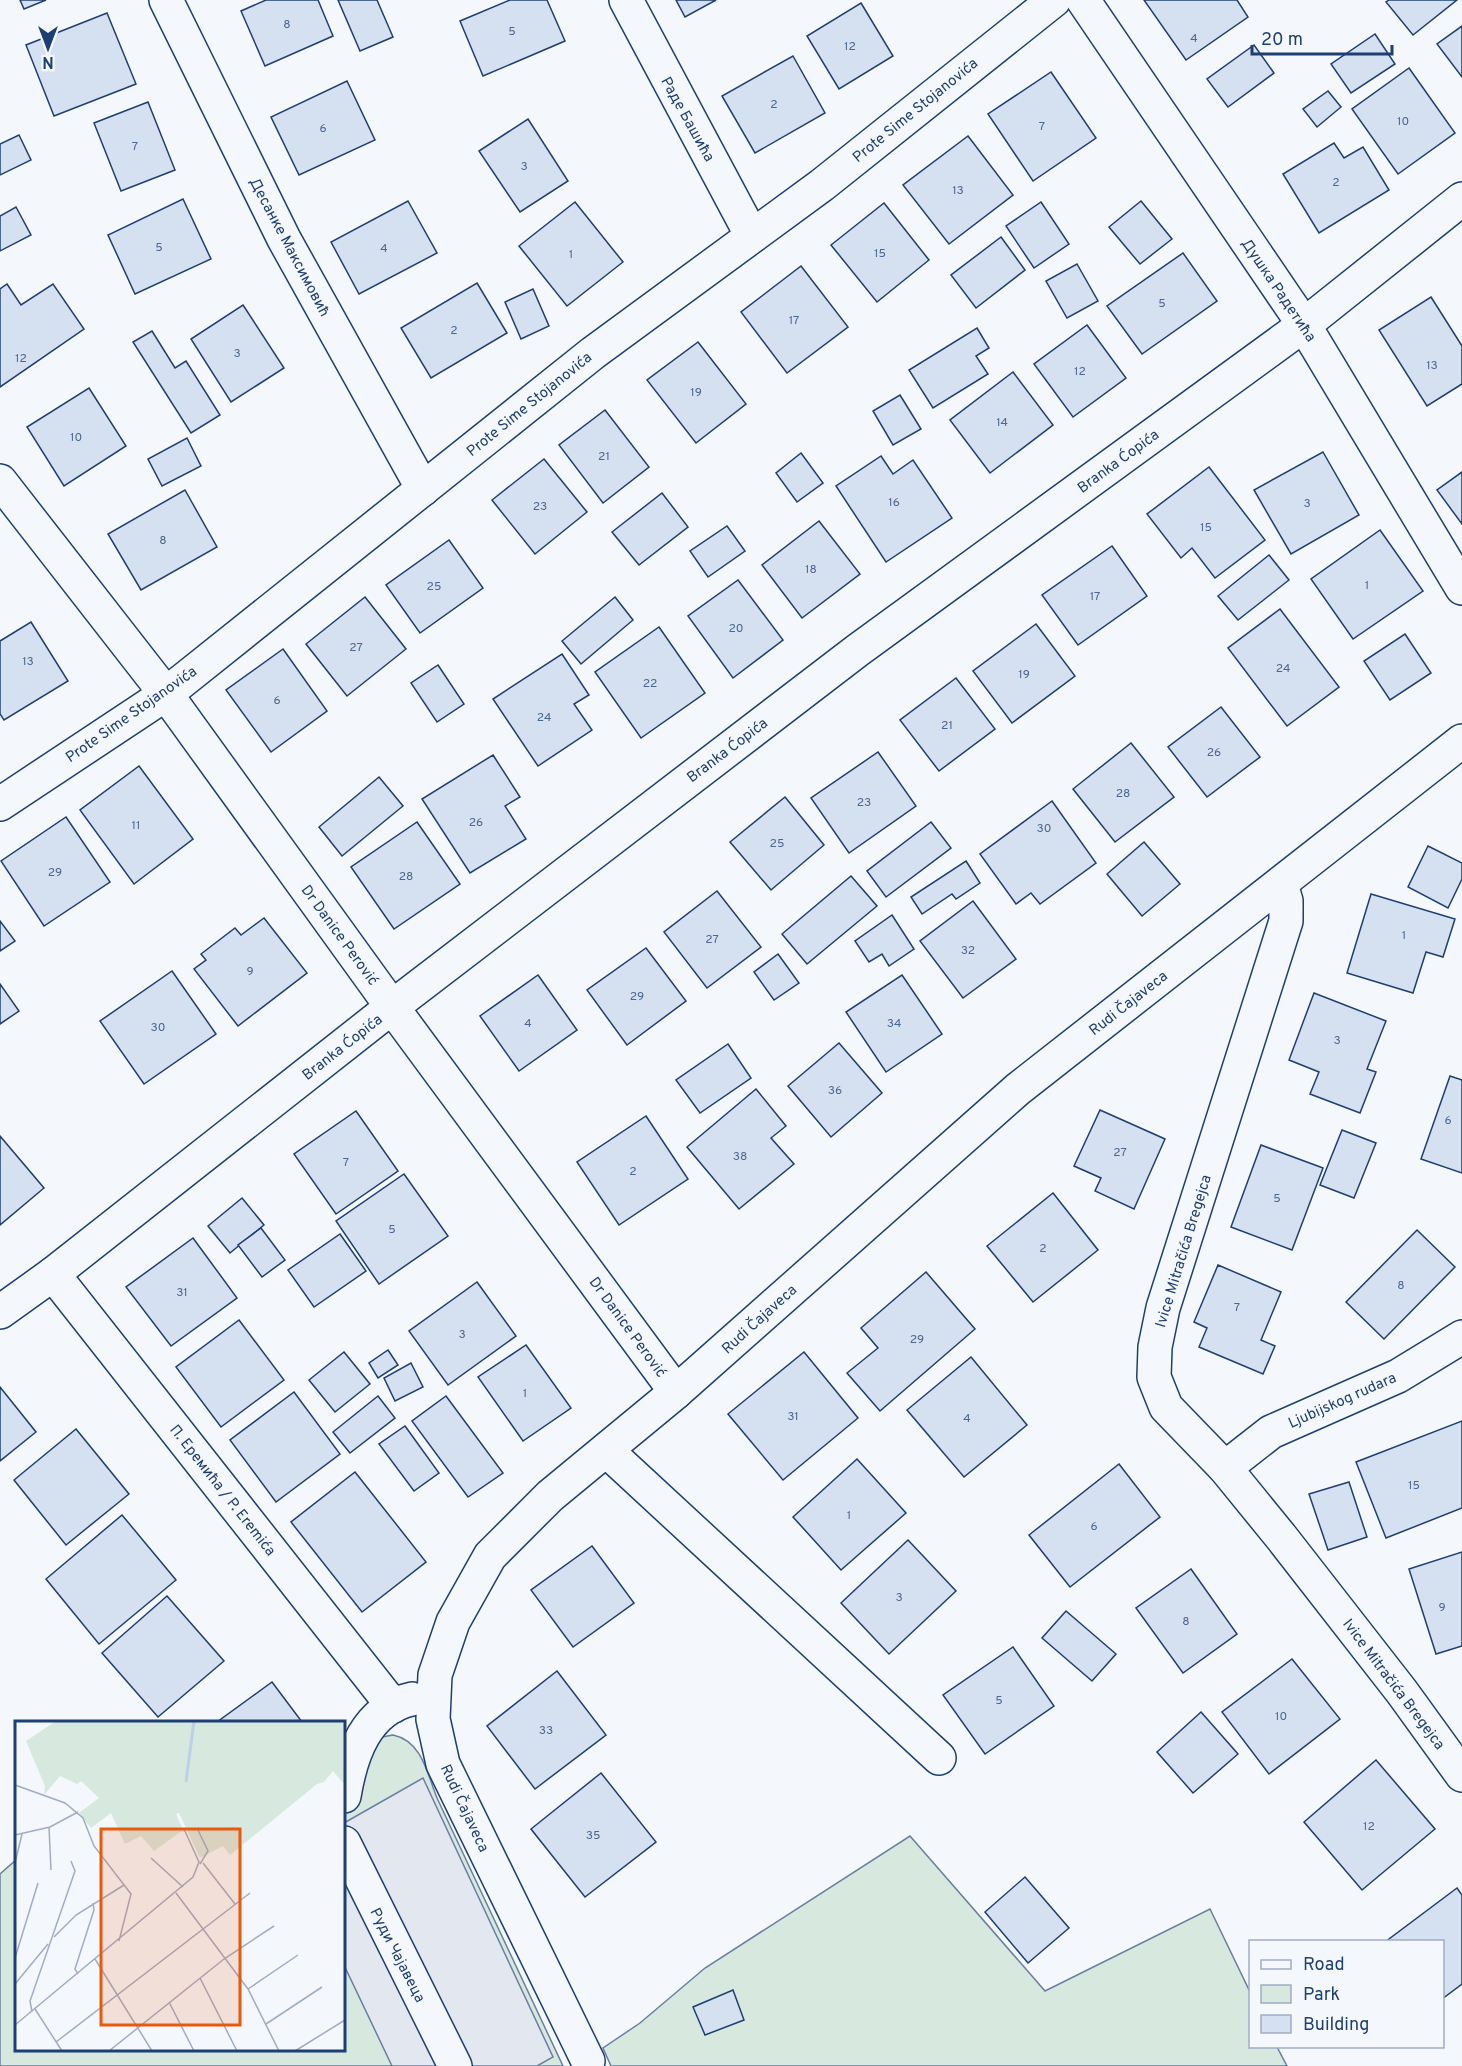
<svg xmlns="http://www.w3.org/2000/svg" width="1462" height="2066" font-family="Overpass,sans-serif">
<style>
.green{fill:#d7e8df;stroke:#687fa3;stroke-width:1.5}
.parking{fill:#e3e8f0;stroke:#687fa3;stroke-width:1.5}
.building{fill:#d5e0f0;stroke:#1d3f73;stroke-width:1.5}
.lines{fill:none;stroke-linecap:round;stroke-linejoin:round}
.street-casing{stroke:#1d3f73;stroke-width:36}
.street{stroke:#f4f7fb;stroke-width:33}
.labels{text-anchor:middle;stroke-width:4.5;stroke-linejoin:round;paint-order:stroke}
.number-label{font-size:12px;fill:#4b6792}
.street-label{font-size:15px;fill:#1d3f73;stroke:#f4f7fb}
.inset-river{fill:none;stroke:#bed0e5;stroke-width:3}
.inset-road{fill:none;stroke:#9eadc5;stroke-width:1.5}
.view{fill:#e8590c;fill-opacity:0.15;stroke:#e8590c;stroke-width:3}
.inset-edge{fill:none;stroke:#1d3f73;stroke-width:3}
</style>
<rect width="100%" height="100%" fill="#f4f7fb"/>
<!-- green -->
<g class="green">
<path d="M393,1735C422,1741 427,1773 437,1798L563,2066H0V1874L16,1860V2050H344V1768L373,1748L382,1737Z"/>
<path d="M910,1836L1045,1991L1210,1909L1250,1992V2046L1277,2047L1287,2066H611L603,2048L640,2023L705,1968Z"/>
</g>
<!-- parking -->
<path class="parking" d="M423,1778L553,2057L537,2066H392L344,1965V1823Z"/>
<!-- building -->
<g class="building">
<path d="M20,0H46L24,9Z"/>
<path d="M266,0H318L333,36L265,66L241,11Z"/>
<path d="M338,0H377L393,37L360,51Z"/>
<path d="M510,0H547L565,41L483,76L460,21Z"/>
<path d="M676,0H716L685,17Z"/>
<path d="M1144,0H1237L1248,17L1186,60Z"/>
<path d="M1389,0H1457L1413,35L1386,2Z"/>
<path d="M861,3L893,56L839,89L807,36Z"/>
<path d="M107,13L136,84L54,116L26,45Z"/>
<path d="M1462,26V77L1437,44Z"/>
<path d="M1375,34L1395,64L1351,93L1331,64Z"/>
<path d="M1254,45L1274,73L1228,107L1207,79Z"/>
<path d="M793,56L825,113L755,153L722,96Z"/>
<path d="M1409,68L1455,133L1398,174L1352,109Z"/>
<path d="M1051,72L1096,138L1033,181L988,114Z"/>
<path d="M347,81L375,140L299,175L271,117Z"/>
<path d="M1328,91L1341,107L1317,127L1303,109Z"/>
<path d="M148,102L175,170L121,191L94,123Z"/>
<path d="M528,119L568,181L520,212L479,151Z"/>
<path d="M19,135L31,160L0,175V144Z"/>
<path d="M968,136L1013,195L949,244L903,185Z"/>
<path d="M1334,143L1344,158L1363,147L1389,190L1319,233L1283,174Z"/>
<path d="M183,199L211,259L135,294L108,235Z"/>
<path d="M408,201L437,253L359,294L331,242Z"/>
<path d="M1141,201L1172,239L1140,264L1109,227Z"/>
<path d="M575,202L623,262L567,306L519,246Z"/>
<path d="M1041,202L1069,244L1034,268L1006,226Z"/>
<path d="M884,203L929,260L877,302L831,245Z"/>
<path d="M16,207L31,235L0,251V216Z"/>
<path d="M1001,237L1025,270L976,308L951,275Z"/>
<path d="M1183,253L1217,301L1142,354L1107,306Z"/>
<path d="M1077,264L1098,301L1067,318L1046,281Z"/>
<path d="M801,266L848,327L787,373L741,312Z"/>
<path d="M477,283L507,333L431,378L401,328Z"/>
<path d="M7,284L21,305L53,284L84,329L0,387V289Z"/>
<path d="M533,289L549,326L521,339L505,302Z"/>
<path d="M1431,297L1462,346V384L1427,406L1379,330Z"/>
<path d="M243,305L284,368L231,402L191,339Z"/>
<path d="M1087,325L1126,378L1073,417L1034,364Z"/>
<path d="M977,328L989,348L976,356L988,374L933,408L909,370Z"/>
<path d="M152,331L175,368L186,361L220,415L191,433L133,342Z"/>
<path d="M698,342L746,404L696,443L647,380Z"/>
<path d="M1013,372L1053,425L990,473L950,420Z"/>
<path d="M89,388L126,446L64,486L27,427Z"/>
<path d="M900,395L921,429L893,445L873,411Z"/>
<path d="M605,410L649,467L603,503L559,445Z"/>
<path d="M187,438L201,466L162,486L148,459Z"/>
<path d="M1323,452L1359,515L1291,554L1254,490Z"/>
<path d="M801,453L823,483L797,502L776,473Z"/>
<path d="M881,456L893,474L913,460L952,518L886,562L836,486Z"/>
<path d="M544,459L587,512L535,554L492,500Z"/>
<path d="M1209,467L1265,540L1215,578L1192,548L1181,558L1147,514Z"/>
<path d="M1462,472V524L1437,490Z"/>
<path d="M185,490L217,547L141,590L108,534Z"/>
<path d="M662,493L688,527L639,565L612,532Z"/>
<path d="M819,521L860,574L802,618L762,565Z"/>
<path d="M727,526L745,551L708,577L690,551Z"/>
<path d="M1380,530L1423,591L1353,639L1311,579Z"/>
<path d="M449,540L483,588L420,633L386,585Z"/>
<path d="M1112,546L1147,596L1078,645L1042,595Z"/>
<path d="M1269,555L1289,580L1238,620L1218,596Z"/>
<path d="M738,580L783,640L733,678L688,616Z"/>
<path d="M365,597L406,649L347,696L306,644Z"/>
<path d="M615,597L633,620L581,664L562,641Z"/>
<path d="M1280,609L1339,687L1287,726L1228,648Z"/>
<path d="M31,622L68,681L4,720L0,714V641Z"/>
<path d="M1036,624L1075,676L1012,723L973,671Z"/>
<path d="M659,627L705,693L641,738L595,672Z"/>
<path d="M1405,634L1431,673L1390,700L1364,661Z"/>
<path d="M283,649L327,711L271,752L226,690Z"/>
<path d="M562,654L589,695L574,704L592,730L538,766L493,699Z"/>
<path d="M438,665L464,704L437,722L411,683Z"/>
<path d="M956,678L995,729L939,771L900,720Z"/>
<path d="M1221,707L1260,757L1207,797L1168,747Z"/>
<path d="M1131,743L1174,797L1115,842L1073,789Z"/>
<path d="M878,752L916,806L849,853L811,798Z"/>
<path d="M493,755L520,797L505,806L526,839L470,873L422,799Z"/>
<path d="M139,766L193,839L134,884L80,810Z"/>
<path d="M379,777L403,806L342,856L319,827Z"/>
<path d="M785,797L824,845L771,890L730,842Z"/>
<path d="M1052,801L1096,863L1040,904L1031,893L1016,904L980,854Z"/>
<path d="M66,817L110,882L44,926L1,861Z"/>
<path d="M417,822L460,884L394,929L351,867Z"/>
<path d="M931,822L951,848L886,897L867,871Z"/>
<path d="M1144,842L1180,884L1142,916L1107,874Z"/>
<path d="M1428,846L1462,863V879L1448,908L1408,887Z"/>
<path d="M966,861L980,883L956,899L952,894L922,914L911,897Z"/>
<path d="M851,876L877,906L807,964L782,934Z"/>
<path d="M717,891L761,947L707,988L664,932Z"/>
<path d="M1371,894L1455,919L1443,957L1426,952L1413,993L1347,973Z"/>
<path d="M973,901L1016,959L963,998L920,941Z"/>
<path d="M892,915L914,949L889,966L882,954L869,962L855,941Z"/>
<path d="M264,918L307,973L238,1026L194,969L206,960L201,954L235,928L241,935Z"/>
<path d="M0,921L15,941L0,951Z"/>
<path d="M646,948L686,1001L627,1045L587,990Z"/>
<path d="M778,954L799,983L774,1000L754,972Z"/>
<path d="M172,971L216,1034L144,1084L100,1021Z"/>
<path d="M538,975L577,1030L519,1071L480,1016Z"/>
<path d="M902,975L942,1034L886,1072L846,1012Z"/>
<path d="M0,984L19,1011L0,1024Z"/>
<path d="M1314,993L1386,1021L1367,1069L1376,1072L1360,1113L1310,1094L1319,1072L1289,1060Z"/>
<path d="M839,1043L882,1093L831,1137L788,1086Z"/>
<path d="M728,1044L751,1078L700,1113L676,1080Z"/>
<path d="M1450,1076L1462,1080V1173L1421,1159Z"/>
<path d="M756,1089L786,1126L771,1138L794,1164L739,1209L687,1147Z"/>
<path d="M1100,1110L1165,1139L1134,1209L1095,1191L1101,1178L1074,1166Z"/>
<path d="M356,1111L398,1171L336,1214L294,1154Z"/>
<path d="M646,1116L688,1179L619,1225L577,1162Z"/>
<path d="M1342,1130L1376,1143L1354,1198L1320,1185Z"/>
<path d="M0,1136L44,1188L0,1225Z"/>
<path d="M1261,1145L1323,1168L1292,1250L1231,1227Z"/>
<path d="M404,1174L448,1236L379,1284L336,1221Z"/>
<path d="M1053,1193L1098,1250L1033,1302L987,1246Z"/>
<path d="M242,1198L264,1225L230,1253L208,1226Z"/>
<path d="M261,1228L285,1260L262,1277L238,1245Z"/>
<path d="M1417,1230L1455,1267L1384,1339L1346,1302Z"/>
<path d="M340,1234L366,1271L314,1307L288,1270Z"/>
<path d="M193,1238L237,1298L171,1346L126,1287Z"/>
<path d="M1218,1265L1281,1292L1261,1340L1275,1346L1263,1374L1199,1347L1207,1328L1194,1322Z"/>
<path d="M926,1272L975,1329L880,1411L847,1373L878,1348L861,1328Z"/>
<path d="M477,1282L516,1336L448,1385L409,1331Z"/>
<path d="M239,1320L284,1380L221,1427L176,1367Z"/>
<path d="M526,1345L571,1408L523,1441L478,1377Z"/>
<path d="M388,1350L398,1365L378,1378L369,1363Z"/>
<path d="M344,1352L370,1384L335,1412L309,1380Z"/>
<path d="M804,1352L858,1418L783,1480L728,1414Z"/>
<path d="M971,1357L1027,1425L964,1477L907,1410Z"/>
<path d="M411,1363L423,1387L395,1401L384,1378Z"/>
<path d="M0,1387L36,1432L0,1461Z"/>
<path d="M294,1392L340,1454L276,1502L230,1440Z"/>
<path d="M378,1396L395,1418L350,1453L333,1432Z"/>
<path d="M446,1396L503,1473L468,1497L412,1421Z"/>
<path d="M1462,1421V1508L1386,1538L1356,1462Z"/>
<path d="M405,1426L439,1473L414,1491L379,1444Z"/>
<path d="M76,1429L129,1494L66,1545L14,1480Z"/>
<path d="M857,1459L906,1513L841,1570L793,1517Z"/>
<path d="M1119,1464L1160,1517L1070,1587L1029,1535Z"/>
<path d="M355,1472L426,1562L362,1612L291,1522Z"/>
<path d="M1349,1482L1367,1537L1328,1550L1309,1494Z"/>
<path d="M122,1515L176,1580L99,1644L46,1579Z"/>
<path d="M908,1540L956,1591L889,1654L841,1603Z"/>
<path d="M592,1546L634,1603L573,1647L531,1590Z"/>
<path d="M1462,1552V1646L1436,1654L1409,1569Z"/>
<path d="M1191,1569L1237,1634L1183,1673L1136,1608Z"/>
<path d="M167,1596L224,1661L158,1717L102,1653Z"/>
<path d="M1066,1611L1116,1654L1092,1681L1042,1638Z"/>
<path d="M1013,1647L1054,1706L985,1754L943,1695Z"/>
<path d="M1292,1659L1340,1719L1269,1774L1222,1712Z"/>
<path d="M557,1671L606,1735L535,1789L487,1726Z"/>
<path d="M272,1682L302,1722H217Z"/>
<path d="M1201,1712L1238,1754L1193,1793L1157,1752Z"/>
<path d="M1376,1760L1435,1829L1362,1890L1304,1822Z"/>
<path d="M601,1773L656,1842L585,1897L531,1829Z"/>
<path d="M1025,1877L1069,1928L1028,1963L985,1912Z"/>
<path d="M1457,1888L1462,1895V1984L1442,1999V1942H1385Z"/>
<path d="M733,1990L744,2020L705,2035L693,2007Z"/>
</g>
<g class="lines">
<defs>
<g id="street">
<path d="M166,0L284,239L423,489"/>
<path d="M626,0L752,236"/>
<path d="M1083,0L1304,325L1462,588"/>
<path d="M0,481L166,694L392,1007L676,1392"/>
<path d="M0,804L166,694L593,353L822,185L1054,0"/>
<path d="M1281,884L1286,901V921L1163,1308L1155,1347L1154,1377L1166,1407L1225,1468L1282,1538L1402,1692L1462,1775"/>
<path d="M53,1274L393,1706"/>
<path d="M0,1312L53,1274L392,1007L858,650L1304,325L1462,199"/>
<path d="M606,1450L939,1758"/>
<path d="M1225,1468L1271,1432L1398,1376L1462,1337"/>
<path d="M344,1796C351,1754 366,1709 412,1699"/>
<path d="M344,1843L455,2066"/>
<path d="M588,2061L443,1764L433,1719L435,1675L453,1622L490,1556L550,1496L676,1392L1018,1089L1462,741"/>
</g>
</defs>
<!-- street casing -->
<use href="#street" class="street-casing"/>
<!-- street -->
<use href="#street" class="street"/>
</g>
<g class="labels">
<!-- number labels -->
<g class="number-label">
<text x="287" y="28">8</text>
<text x="512" y="35">5</text>
<text x="1194" y="42">4</text>
<text x="850" y="50">12</text>
<text x="774" y="108">2</text>
<text x="1403" y="125">10</text>
<text x="1042" y="130">7</text>
<text x="323" y="132">6</text>
<text x="135" y="150">7</text>
<text x="524" y="170">3</text>
<text x="1336" y="186">2</text>
<text x="958" y="194">13</text>
<text x="159" y="251">5</text>
<text x="384" y="252">4</text>
<text x="880" y="257">15</text>
<text x="571" y="258">1</text>
<text x="1162" y="307">5</text>
<text x="794" y="324">17</text>
<text x="454" y="334">2</text>
<text x="237" y="357">3</text>
<text x="21" y="362">12</text>
<text x="1432" y="369">13</text>
<text x="1080" y="375">12</text>
<text x="696" y="396">19</text>
<text x="1002" y="426">14</text>
<text x="76" y="441">10</text>
<text x="604" y="460">21</text>
<text x="894" y="506">16</text>
<text x="1307" y="507">3</text>
<text x="540" y="510">23</text>
<text x="1206" y="531">15</text>
<text x="163" y="544">8</text>
<text x="811" y="573">18</text>
<text x="1367" y="589">1</text>
<text x="434" y="590">25</text>
<text x="1095" y="600">17</text>
<text x="736" y="632">20</text>
<text x="356" y="651">27</text>
<text x="28" y="665">13</text>
<text x="1283" y="672">24</text>
<text x="1024" y="678">19</text>
<text x="650" y="687">22</text>
<text x="277" y="704">6</text>
<text x="544" y="721">24</text>
<text x="947" y="729">21</text>
<text x="1214" y="756">26</text>
<text x="1123" y="797">28</text>
<text x="864" y="806">23</text>
<text x="476" y="826">26</text>
<text x="136" y="829">11</text>
<text x="1044" y="832">30</text>
<text x="777" y="847">25</text>
<text x="55" y="876">29</text>
<text x="406" y="880">28</text>
<text x="1404" y="939">1</text>
<text x="712" y="943">27</text>
<text x="968" y="954">32</text>
<text x="250" y="975">9</text>
<text x="637" y="1000">29</text>
<text x="528" y="1027">4</text>
<text x="894" y="1027">34</text>
<text x="158" y="1031">30</text>
<text x="1337" y="1044">3</text>
<text x="835" y="1094">36</text>
<text x="1448" y="1124">6</text>
<text x="1120" y="1156">27</text>
<text x="740" y="1160">38</text>
<text x="346" y="1166">7</text>
<text x="633" y="1175">2</text>
<text x="1277" y="1202">5</text>
<text x="392" y="1233">5</text>
<text x="1043" y="1252">2</text>
<text x="1401" y="1289">8</text>
<text x="182" y="1296">31</text>
<text x="1237" y="1311">7</text>
<text x="462" y="1338">3</text>
<text x="917" y="1343">29</text>
<text x="525" y="1397">1</text>
<text x="793" y="1420">31</text>
<text x="967" y="1422">4</text>
<text x="1414" y="1489">15</text>
<text x="849" y="1519">1</text>
<text x="1094" y="1530">6</text>
<text x="899" y="1601">3</text>
<text x="1442" y="1611">9</text>
<text x="1186" y="1625">8</text>
<text x="999" y="1704">5</text>
<text x="1281" y="1720">10</text>
<text x="546" y="1734">33</text>
<text x="1369" y="1830">12</text>
<text x="593" y="1839">35</text>
</g>
<!-- street labels -->
<g class="street-label">
<text transform="translate(915 110) rotate(-39)" y="5">Prote Sime Stojanovića</text>
<text transform="translate(688 119) rotate(61)" y="5">Раде Башића</text>
<text transform="translate(290 247) rotate(62)" y="5">Десанке Максимовић</text>
<text transform="translate(1279 290) rotate(56)" y="5">Душка Радетића</text>
<text transform="translate(529 404) rotate(-39)" y="5">Prote Sime Stojanovića</text>
<text transform="translate(1118 461) rotate(-36)" y="5">Branka Ćopića</text>
<text transform="translate(131 714) rotate(-35)" y="5">Prote Sime Stojanovića</text>
<text transform="translate(727 750) rotate(-37)" y="5">Branka Ćopića</text>
<text transform="translate(340 935) rotate(54)" y="5">Dr Danice Perović</text>
<text transform="translate(1128 1003) rotate(-38)" y="5">Rudi Čajaveca</text>
<text transform="translate(342 1047) rotate(-38)" y="5">Branka Ćopića</text>
<text transform="translate(1183 1251) rotate(-73)" y="5">Ivice Mitračića Bregejca</text>
<text transform="translate(759 1319) rotate(-42)" y="5">Rudi Čajaveca</text>
<text transform="translate(628 1327) rotate(54)" y="5">Dr Danice Perović</text>
<text transform="translate(1342 1400) rotate(-24)" y="5">Ljubijskog rudara</text>
<text transform="translate(223 1490) rotate(52)" y="5">П. Еремића / P. Eremića</text>
<text transform="translate(1394 1684) rotate(53)" y="5">Ivice Mitračića Bregejca</text>
<text transform="translate(465 1808) rotate(65)" y="5">Rudi Čajaveca</text>
<text transform="translate(398 1955) rotate(63)" y="5">Руди Чајавеца</text>
</g>
</g>
<!-- overview -->
<g transform="translate(15 1721)">
<rect width="330" height="330" fill="#f4f7fb"/>
<path d="M41,0H330V64L318,50L309,61L302,63L215,134L208,125L185,137L164,92L161,93L168,109L139,130L126,115L110,123L96,92L76,107L64,92L84,77L66,60L62,63L45,55L29,74L30,65L11,20Z" fill="#d7e8df"/>
<path class="inset-river" d="M171,61L179,0"/>
<path class="inset-road" d="M0,64L50,82L68,97L79,125L116,173L104,220M34,106L36,149M182,107L193,130L185,143M0,114L35,106L63,91M136,137L168,166M0,142L7,113M188,142L220,183M161,172L233,268L264,330M39,216L61,194L109,164M0,237L23,162M80,238L137,330M63,253L60,248L79,189L78,182M185,257L222,330M0,263L33,223M233,268L283,234M154,281L179,330M20,288L47,330M17,291L15,280L60,150L56,140M251,303L307,266M0,304L178,156L184,141L169,108M41,321L235,172M94,330L209,238L259,205M280,330L330,299"/>
<path class="view" d="M86,108H225V304H86Z"/>
<rect width="330" height="330" class="inset-edge"/>
</g>
<!-- legend -->
<rect x="1249" y="1940" width="195" height="108" fill="#f4f7fb" stroke="#9eadc5" stroke-width="1.5"/>
<rect x="1261" y="1960" width="30" height="9" fill="#f4f7fb" stroke="#9eadc5" stroke-width="1.5"/>
<text x="1303" y="1970" font-size="18" fill="#1d3f73">Road</text>
<rect x="1261" y="1985" width="30" height="18" fill="#d7e8df" stroke="#9eadc5" stroke-width="1.5"/>
<text x="1303" y="2000" font-size="18" fill="#1d3f73">Park</text>
<rect x="1261" y="2015" width="30" height="18" fill="#d5e0f0" stroke="#9eadc5" stroke-width="1.5"/>
<text x="1303" y="2030" font-size="18" fill="#1d3f73">Building</text>
<!-- north arrow -->
<g transform="translate(48 48) rotate(180)" stroke="#f4f7fb" stroke-width="4.5" paint-order="stroke">
<path d="M0-4.5L10 22L0 15L-10 22Z" fill="#1d3f73"/>
<text y="-9" font-size="16" font-weight="bold" text-anchor="middle" fill="#1d3f73">N</text>
</g>
<!-- scale -->
<path d="M1252 45v9h140v-9" fill="none" stroke="#1d3f73" stroke-width="3"/>
<text x="1261" y="45" font-size="18" fill="#1d3f73" stroke="#f4f7fb" stroke-width="4.5" paint-order="stroke">20 m</text>
</svg>
